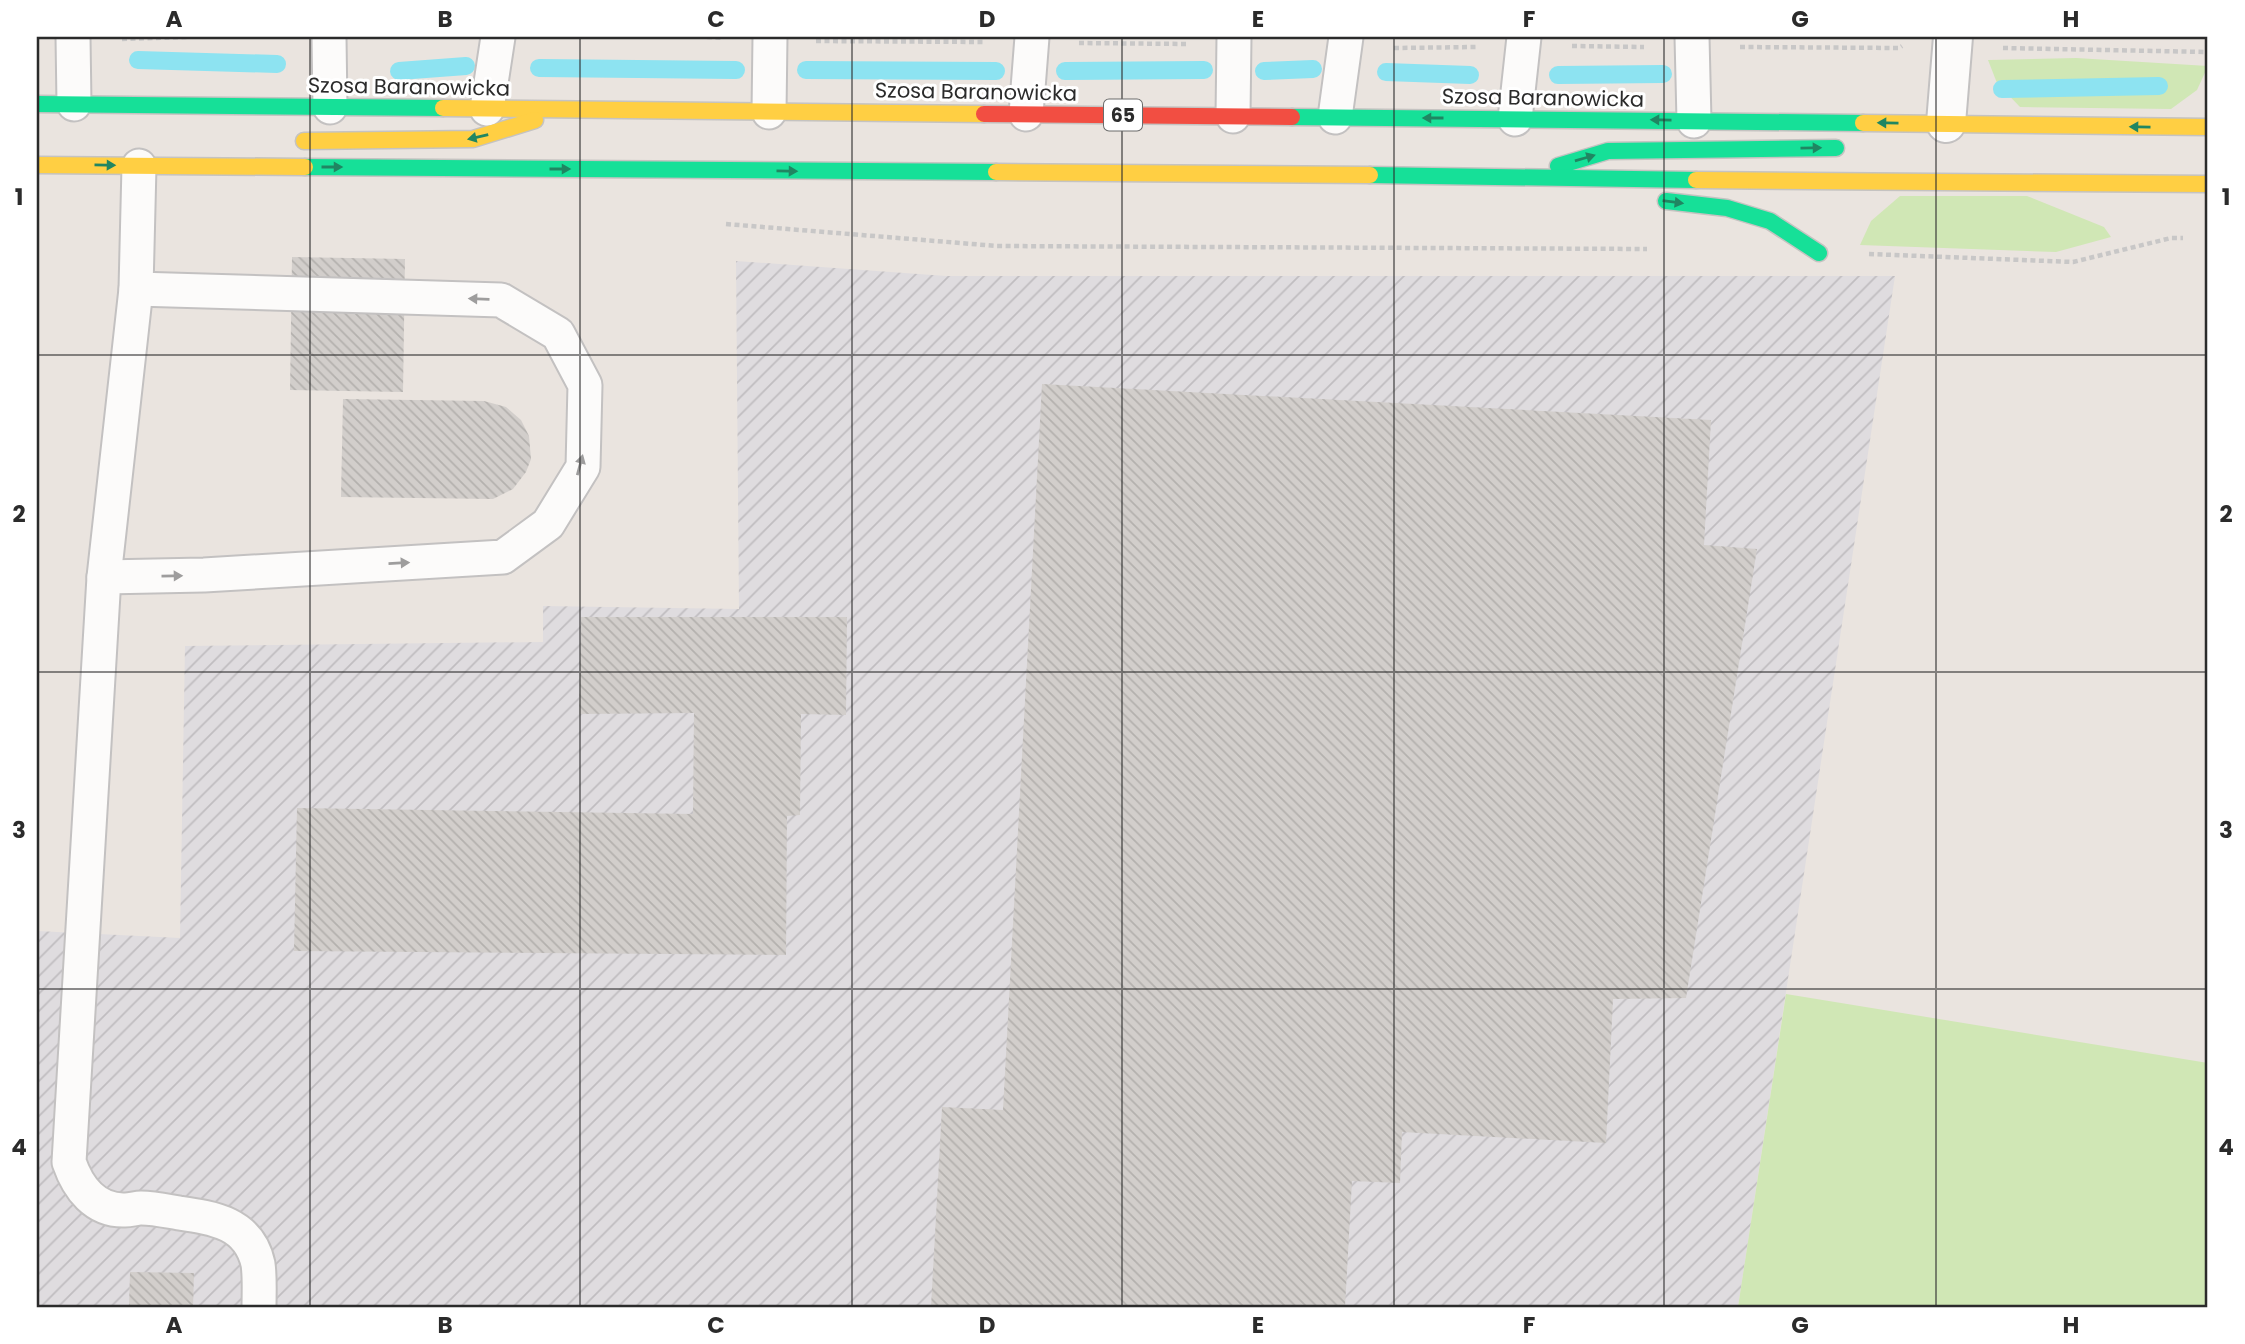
<svg xmlns="http://www.w3.org/2000/svg" width="2245" height="1344" font-family="Poppins,sans-serif">
<style>
.industrial{fill:url(#industrial-furrows)}
.grass{fill:#d0e7b5}
.lines{fill:none;stroke-linecap:round;stroke-linejoin:round}
.stream{stroke:#8de3f1;stroke-width:18}
.building{fill:url(#building-back-hatch)}
.lane-casing{stroke:#c3c1c1;stroke-width:37}
.street-casing{stroke:#c3c1c1;stroke-width:42}
.fast-casing{stroke:#c5c3c1;stroke-width:19}
.slow-casing{stroke:#c5c3c1;stroke-width:19}
.jam-casing{stroke:#c5c3c1;stroke-width:19}
.path{stroke:#c8c7c7;stroke-width:4.5;stroke-dasharray:5 3.5;stroke-linecap:butt}
.lane{stroke:#fcfbfa;stroke-width:33}
.street{stroke:#fcfbfa;stroke-width:38}
.fast{stroke:#16e098;stroke-width:16}
.slow{stroke:#ffcf43;stroke-width:16}
.jam{stroke:#f24e42;stroke-width:16}
.oneway{fill:#208662}
.oneway2{fill:#9e9d9d}
.grid{fill:none;stroke:#2b2b2b;stroke-width:2;stroke-opacity:0.55}
.labels{text-anchor:middle;stroke-width:6;stroke-linejoin:round;paint-order:stroke}
.shield{fill:#fff;stroke:#6b6b6b;stroke-width:2}
.shield-label{font-size:19px;font-weight:bold;fill:#2b2b2b}
.street-label{font-size:21px;fill:#2b2b2b;stroke:#fff}
.neatline{fill:none;stroke:#2b2b2b;stroke-width:2.5}
.grid-label{font-size:23px;text-anchor:middle;font-weight:bold;fill:#2b2b2b}
</style>
<defs>
<pattern id="industrial-furrows" width="10" height="10" patternUnits="userSpaceOnUse" patternTransform="scale(1.75)"><rect width="10" height="10" fill="#dfdcdf"/><path d="M-1 1l2-2M0 10L10 0M9 11l2-2" fill="none" stroke="#c0bdc0"/></pattern>
<pattern id="building-back-hatch" width="6" height="6" patternUnits="userSpaceOnUse" patternTransform="scale(1.75)"><rect width="6" height="6" fill="#d2cecb"/><path d="M-1 5l2 2M0 0l6 6M5-1l2 2" fill="none" stroke="#b4b1ae"/></pattern>
</defs>
<rect width="100%" height="100%" fill="#eae4df"/>
<!-- industrial -->
<path class="industrial" d="M736,261L946,276H1895L1738,1307H37V931L180,938L185,646L543,642V606L739,609Z"/>
<!-- grass -->
<g class="grass">
<path d="M2076,58L2208,66L2197,90L2171,109L2020,107L1997,83L1988,60Z"/>
<path d="M1900,196H2027L2104,227L2111,237L2056,252L1860,245L1871,221Z"/>
<path d="M1786,994L2208,1063V1307H1738Z"/>
</g>
<g class="lines">
<!-- stream -->
<g class="stream">
<path d="M138,60L277,64"/>
<path d="M539,68L736,70"/>
<path d="M806,70L996,71"/>
<path d="M399,71L466,66"/>
<path d="M1065,71L1204,70"/>
<path d="M1264,71L1313,69"/>
<path d="M1386,72L1470,75"/>
<path d="M1558,75L1663,74"/>
<path d="M2002,89L2159,86"/>
</g>
</g>
<!-- building -->
<g class="building">
<path d="M292,257L405,259L403,392L290,390Z"/>
<path d="M1042,384L1711,420L1704,545L1757,549L1686,998L1613,999L1606,1143L1402,1132L1400,1183L1352,1181L1345,1307H931L942,1107L1003,1110Z"/>
<path d="M343,399L484,401L506,407L521,420L529,436L531,459L526,472L513,489L493,499L341,497Z"/>
<path d="M581,617H847L846,715L801,714L800,815L787,816L786,955L294,951L297,808L693,814L694,713L579,714Z"/>
<path d="M130,1272L194,1273L193,1307H129Z"/>
</g>
<g class="lines">
<defs>
<g id="lane">
<path d="M73,37L74,104"/>
<path d="M329,37L330,107"/>
<path d="M1692,37L1694,121"/>
<path d="M487,109L498,37"/>
<path d="M769,112L770,37"/>
<path d="M1026,114L1032,37"/>
<path d="M1233,116L1234,37"/>
<path d="M1335,117L1346,37"/>
<path d="M1515,119L1524,37"/>
<path d="M139,166L136,289L104,577L69,1162C78,1188 95,1211 125,1210C131,1210 136,1208 141,1208C154,1208 167,1211 179,1213C214,1218 249,1223 258,1264C260,1278 259,1293 259,1307"/>
<path d="M104,577L204,575L503,557L548,524L583,467L585,385L558,334L501,300L136,289"/>
</g>
<path id="street" d="M1946,123L1953,37"/>
<g id="fast">
<path d="M37,104L443,108"/>
<path d="M1292,117L1863,123"/>
<path d="M1558,166L1608,151L1836,148"/>
<path d="M305,167L996,172"/>
<path d="M1370,175L1696,180"/>
<path d="M1666,201L1727,208L1770,221L1819,253"/>
</g>
<g id="slow">
<path d="M443,108L984,114"/>
<path d="M1863,123L2208,127"/>
<path d="M304,141L473,139L535,120"/>
<path d="M37,165L305,167"/>
<path d="M996,172L1370,175"/>
<path d="M1696,180L2208,184"/>
</g>
<path id="jam" d="M984,114L1292,117"/>
</defs>
<!-- lane casing -->
<use href="#lane" class="lane-casing"/>
<!-- street casing -->
<use href="#street" class="street-casing"/>
<!-- fast casing -->
<use href="#fast" class="fast-casing"/>
<!-- slow casing -->
<use href="#slow" class="slow-casing"/>
<!-- jam casing -->
<use href="#jam" class="jam-casing"/>
<!-- path -->
<g class="path">
<path d="M707,37L724,38"/>
<path d="M122,39L189,37"/>
<path d="M816,41L983,42"/>
<path d="M1079,43L1186,44"/>
<path d="M1572,46L1644,47"/>
<path d="M1740,47L1899,48L1902,46"/>
<path d="M1394,48L1476,47"/>
<path d="M2003,48L2208,52"/>
<path d="M726,224L997,246L1647,249"/>
<path d="M1869,254L2073,262L2171,238H2183"/>
</g>
<!-- lane -->
<use href="#lane" class="lane"/>
<!-- street -->
<use href="#street" class="street"/>
<!-- fast -->
<use href="#fast" class="fast"/>
<!-- slow -->
<use href="#slow" class="slow"/>
<!-- jam -->
<use href="#jam" class="jam"/>
</g>
<!-- one-way arrows -->
<defs><path id="oneway-solid" d="M-6-.8H1V-3.2L6.5 0L1 3.2V.8H-6Z" transform="scale(1.75)"/></defs>
<g class="oneway">
<use href="#oneway-solid" transform="translate(1433 118) rotate(-180)"/>
<use href="#oneway-solid" transform="translate(1661 120) rotate(-179)"/>
<use href="#oneway-solid" transform="translate(1888 123) rotate(-179)"/>
<use href="#oneway-solid" transform="translate(2140 127) rotate(-179)"/>
<use href="#oneway-solid" transform="translate(478 137) rotate(167)"/>
<use href="#oneway-solid" transform="translate(1811 148) rotate(-1)"/>
<use href="#oneway-solid" transform="translate(1585 158) rotate(-16)"/>
<use href="#oneway-solid" transform="translate(105 165) rotate(1)"/>
<use href="#oneway-solid" transform="translate(332 167)"/>
<use href="#oneway-solid" transform="translate(560 169)"/>
<use href="#oneway-solid" transform="translate(787 171) rotate(1)"/>
<use href="#oneway-solid" transform="translate(1673 202) rotate(7)"/>
</g>
<g class="oneway2">
<use href="#oneway-solid" transform="translate(479 299) rotate(-178)"/>
<use href="#oneway-solid" transform="translate(580 465) rotate(-75)"/>
<use href="#oneway-solid" transform="translate(399 563) rotate(-3)"/>
<use href="#oneway-solid" transform="translate(172 576) rotate(-1)"/>
</g>
<!-- grid -->
<path class="grid" d="M310,37V1307M580,37V1307M852,37V1307M1122,37V1307M1394,37V1307M1664,37V1307M1936,37V1307M37,355H2208M37,672H2208M37,989H2208"/>
<g class="labels">
<!-- shield labels -->
<rect class="shield" x="1104" y="99.5" width="38" height="31" rx="5"/>
<g class="shield-label">
<text x="1123" y="122">65</text>
</g>
<!-- street labels -->
<g class="street-label">
<text transform="translate(409 87) rotate(1)" y="7">Szosa Baranowicka</text>
<text transform="translate(976 92) rotate(1)" y="7">Szosa Baranowicka</text>
<text transform="translate(1543 98) rotate(1)" y="7">Szosa Baranowicka</text>
</g>
</g>
<!-- border -->
<rect width="2245" height="1344" fill="none" stroke="#ffffff" stroke-width="77"/>
<rect x="38" y="38" width="2168" height="1268" class="neatline"/>
<g class="grid-label">
<text x="174" y="27">A</text>
<text x="445" y="27">B</text>
<text x="716" y="27">C</text>
<text x="987" y="27">D</text>
<text x="1258" y="27">E</text>
<text x="1529" y="27">F</text>
<text x="1800" y="27">G</text>
<text x="2071" y="27">H</text>
<text x="19" y="205">1</text>
<text x="2226" y="205">1</text>
<text x="19" y="522">2</text>
<text x="2226" y="522">2</text>
<text x="19" y="838">3</text>
<text x="2226" y="838">3</text>
<text x="19" y="1155">4</text>
<text x="2226" y="1155">4</text>
<text x="174" y="1333">A</text>
<text x="445" y="1333">B</text>
<text x="716" y="1333">C</text>
<text x="987" y="1333">D</text>
<text x="1258" y="1333">E</text>
<text x="1529" y="1333">F</text>
<text x="1800" y="1333">G</text>
<text x="2071" y="1333">H</text>
</g>
</svg>
